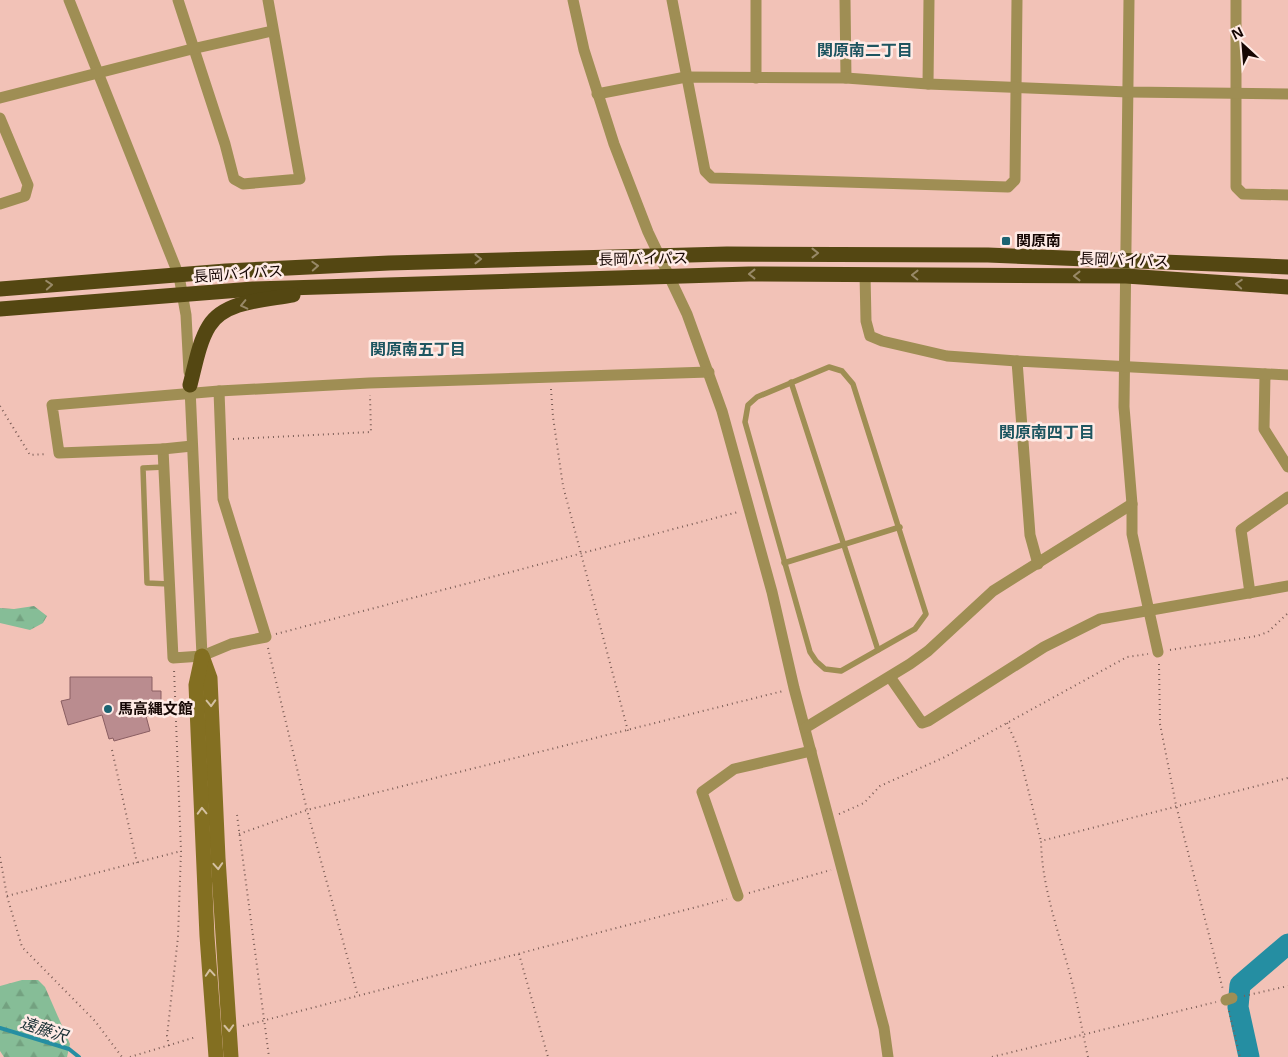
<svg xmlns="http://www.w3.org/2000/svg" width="1288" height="1057" font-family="'Noto Sans','Noto Sans JP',sans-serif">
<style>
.forest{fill:url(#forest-firs)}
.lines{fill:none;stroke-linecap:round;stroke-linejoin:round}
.stream{stroke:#258ea2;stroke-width:4}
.river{stroke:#258ea2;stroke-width:21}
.building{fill:#ba8c8f;stroke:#8a5e62}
.path{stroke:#7b5d56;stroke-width:2;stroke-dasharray:1 4;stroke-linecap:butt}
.lane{stroke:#9f8e54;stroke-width:5.5}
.street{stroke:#9f8e54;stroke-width:11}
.secondary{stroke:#836f21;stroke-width:15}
.highway{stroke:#544712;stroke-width:15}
.oneway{stroke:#988967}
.oneway2{stroke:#d4c0a1}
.poi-dot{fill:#1b6372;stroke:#ffebe6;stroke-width:2}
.labels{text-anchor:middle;stroke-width:5;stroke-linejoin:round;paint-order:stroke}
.poi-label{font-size:15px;font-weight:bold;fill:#160704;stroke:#ffebe6;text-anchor:start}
.street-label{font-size:15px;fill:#160704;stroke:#ffebe6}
.neighbourhood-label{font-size:16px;font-weight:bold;fill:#1d5560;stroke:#ffebe6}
.water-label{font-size:16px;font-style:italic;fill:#172e33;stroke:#ffebe6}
</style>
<defs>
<pattern id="forest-firs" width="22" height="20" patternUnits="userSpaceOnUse" patternTransform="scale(1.25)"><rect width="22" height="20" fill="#86bd97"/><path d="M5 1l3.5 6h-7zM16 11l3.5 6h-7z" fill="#73a180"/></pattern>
</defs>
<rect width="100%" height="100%" fill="#f2c2b7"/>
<!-- forest -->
<g class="forest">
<path d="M34,606L47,616L43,623L30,630L0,623V608L14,609Z"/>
<path d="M22,980H38L45,987L70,1044L67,1057H4L0,1051V986Z"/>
</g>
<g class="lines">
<!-- stream -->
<path class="stream" d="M0,1028L69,1049L79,1057"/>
<!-- river -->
<path class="river" d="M1249,1057L1238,1007L1240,985L1288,944"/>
</g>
<!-- building -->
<path class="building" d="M70,677H152V691H161V703H152L153,716H146L150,731L114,741L113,738L109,739L102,715L68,725L61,701L70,699Z"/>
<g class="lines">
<!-- path -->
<g class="path">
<path d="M551,389L553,417L563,486L628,731"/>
<path d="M0,406L30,455L47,454"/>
<path d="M233,439L371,432L370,395"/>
<path d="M276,634L738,512"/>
<path d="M268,648L307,810L358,996"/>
<path d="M1170,650L1257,636L1268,632L1288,613"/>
<path d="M1159,664L1160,724L1176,805L1223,990"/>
<path d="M1007,723L1017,745L1041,841"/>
<path d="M112,750L137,863"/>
<path d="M839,814L864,803L880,786L945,757L1127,657L1148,654"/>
<path d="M237,815L269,1057"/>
<path d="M239,834L307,810L783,691"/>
<path d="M0,857L7,896L22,947L95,1021L122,1057"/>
<path d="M749,893L831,870"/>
<path d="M7,896L181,851"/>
<path d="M519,954L548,1057"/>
<path d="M1244,996L1288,986"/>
<path d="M1229,1011L1240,1057"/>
<path d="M243,1026L727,899"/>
<path d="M169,1046L167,1036L178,937L181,851L174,669"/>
<path d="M130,1057L196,1037"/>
<path d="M992,1057L1216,1002"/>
<path d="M1088,1057C1083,1035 1079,1012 1074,990C1062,940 1042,892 1041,841L1288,778"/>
</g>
<!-- lane -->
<g class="lane">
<path d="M829,367L842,371L853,384L926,614L915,629L841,671L825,669L816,661L810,652L745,422L748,405L757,397Z"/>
<path d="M791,382L878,650"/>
<path d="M164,467L143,468L147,583L169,584"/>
<path d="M784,563L900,527"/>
</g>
<!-- street -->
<g class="street">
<path d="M69,0L179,276L186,315L189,372"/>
<path d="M178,0L225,144L234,179L243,184L300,179L268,0"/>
<path d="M573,0L584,50L614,144L648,232L687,314L722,411L772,592L794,688L884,1028L888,1057"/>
<path d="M672,0L705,171L712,178L1008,187L1015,180L1017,0"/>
<path d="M756,0V78"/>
<path d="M845,0L846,78"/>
<path d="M1129,0L1124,407L1132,504V534L1158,652"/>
<path d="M1236,0V187L1243,194L1288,195"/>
<path d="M928,84L929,0"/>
<path d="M597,94L686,77L846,78L928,84L1128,92L1288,94"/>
<path d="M0,98L192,49L272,31"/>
<path d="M0,118L28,185L25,196L0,204"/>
<path d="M865,274L866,321L870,336L882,341L947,356L1017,361"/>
<path d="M1265,374L1264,429L1288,467"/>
<path d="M190,388L202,656"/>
<path d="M192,446L163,449L173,658L202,656L231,644L266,637L223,499L219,391"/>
<path d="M163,449L59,453L52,405L219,391L369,383L709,372"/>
<path d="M1038,564L1030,535L1017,361L1288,375"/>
<path d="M1250,593L1241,530L1288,497"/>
<path d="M890,677L922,723L928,721L1044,647L1100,619L1288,586"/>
<path d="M805,728L910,664L928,651L993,591L1132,504"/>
<path d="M738,896L702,792L734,769L811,751"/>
<path d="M1226,1000L1232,998"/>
</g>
<!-- secondary -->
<g class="secondary">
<path d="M202,656L210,678L218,858L231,1057"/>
<path d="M202,657L196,685L207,936L216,1057"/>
</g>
<!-- highway -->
<g class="highway">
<path d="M0,289L226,271L389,263L727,254L988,255L1288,267"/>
<path d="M0,309L253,289L749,274L1126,276L1288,287"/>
<path d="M190,385C195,366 199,342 209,326C225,300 267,300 293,295"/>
</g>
</g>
<!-- one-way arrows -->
<defs><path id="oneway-chevron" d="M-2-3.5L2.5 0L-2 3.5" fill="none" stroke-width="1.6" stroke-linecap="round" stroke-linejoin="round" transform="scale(1.25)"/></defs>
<g class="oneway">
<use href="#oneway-chevron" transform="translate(815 253)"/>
<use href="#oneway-chevron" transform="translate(478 259)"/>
<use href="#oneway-chevron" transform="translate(315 266) rotate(-3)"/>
<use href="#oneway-chevron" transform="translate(752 274) rotate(180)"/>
<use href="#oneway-chevron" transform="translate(915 275) rotate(-179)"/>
<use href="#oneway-chevron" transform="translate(1077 276) rotate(180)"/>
<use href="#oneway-chevron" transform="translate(1239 284) rotate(-176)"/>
<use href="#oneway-chevron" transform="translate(49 285) rotate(-4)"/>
<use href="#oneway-chevron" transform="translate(244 305) rotate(167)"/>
</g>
<g class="oneway2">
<use href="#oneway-chevron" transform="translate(211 703) rotate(88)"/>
<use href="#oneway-chevron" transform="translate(202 811) rotate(-92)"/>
<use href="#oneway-chevron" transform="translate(218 866) rotate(86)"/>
<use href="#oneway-chevron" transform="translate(210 973) rotate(-94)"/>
<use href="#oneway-chevron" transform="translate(229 1028) rotate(87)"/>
</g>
<!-- markers -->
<g class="poi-dot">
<rect x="1001" y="236" width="10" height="10" rx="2.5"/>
<circle cx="108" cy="709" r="5"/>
</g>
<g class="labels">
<!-- poi labels -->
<g class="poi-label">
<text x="1016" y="246">関原南</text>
<text x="118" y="714">馬高縄文館</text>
</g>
<!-- street labels -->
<g class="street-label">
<text transform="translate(643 259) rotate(-1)" y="5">長岡バイパス</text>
<text transform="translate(1124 260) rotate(2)" y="5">長岡バイパス</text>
<text transform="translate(238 274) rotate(-4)" y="5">長岡バイパス</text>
</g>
<!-- neighbourhood labels -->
<g class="neighbourhood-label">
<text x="865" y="56">関原南二丁目</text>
<text x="418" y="355">関原南五丁目</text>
<text x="1047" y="438">関原南四丁目</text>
</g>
<!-- water labels -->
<g class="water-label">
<text transform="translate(44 1029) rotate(18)" y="6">遠藤沢</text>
</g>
</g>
<!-- north arrow -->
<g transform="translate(1243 45) rotate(334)" stroke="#ffebe6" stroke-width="4" paint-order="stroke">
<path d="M0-4L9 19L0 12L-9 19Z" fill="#160704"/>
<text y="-8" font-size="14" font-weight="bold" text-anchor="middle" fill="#160704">N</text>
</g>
</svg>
